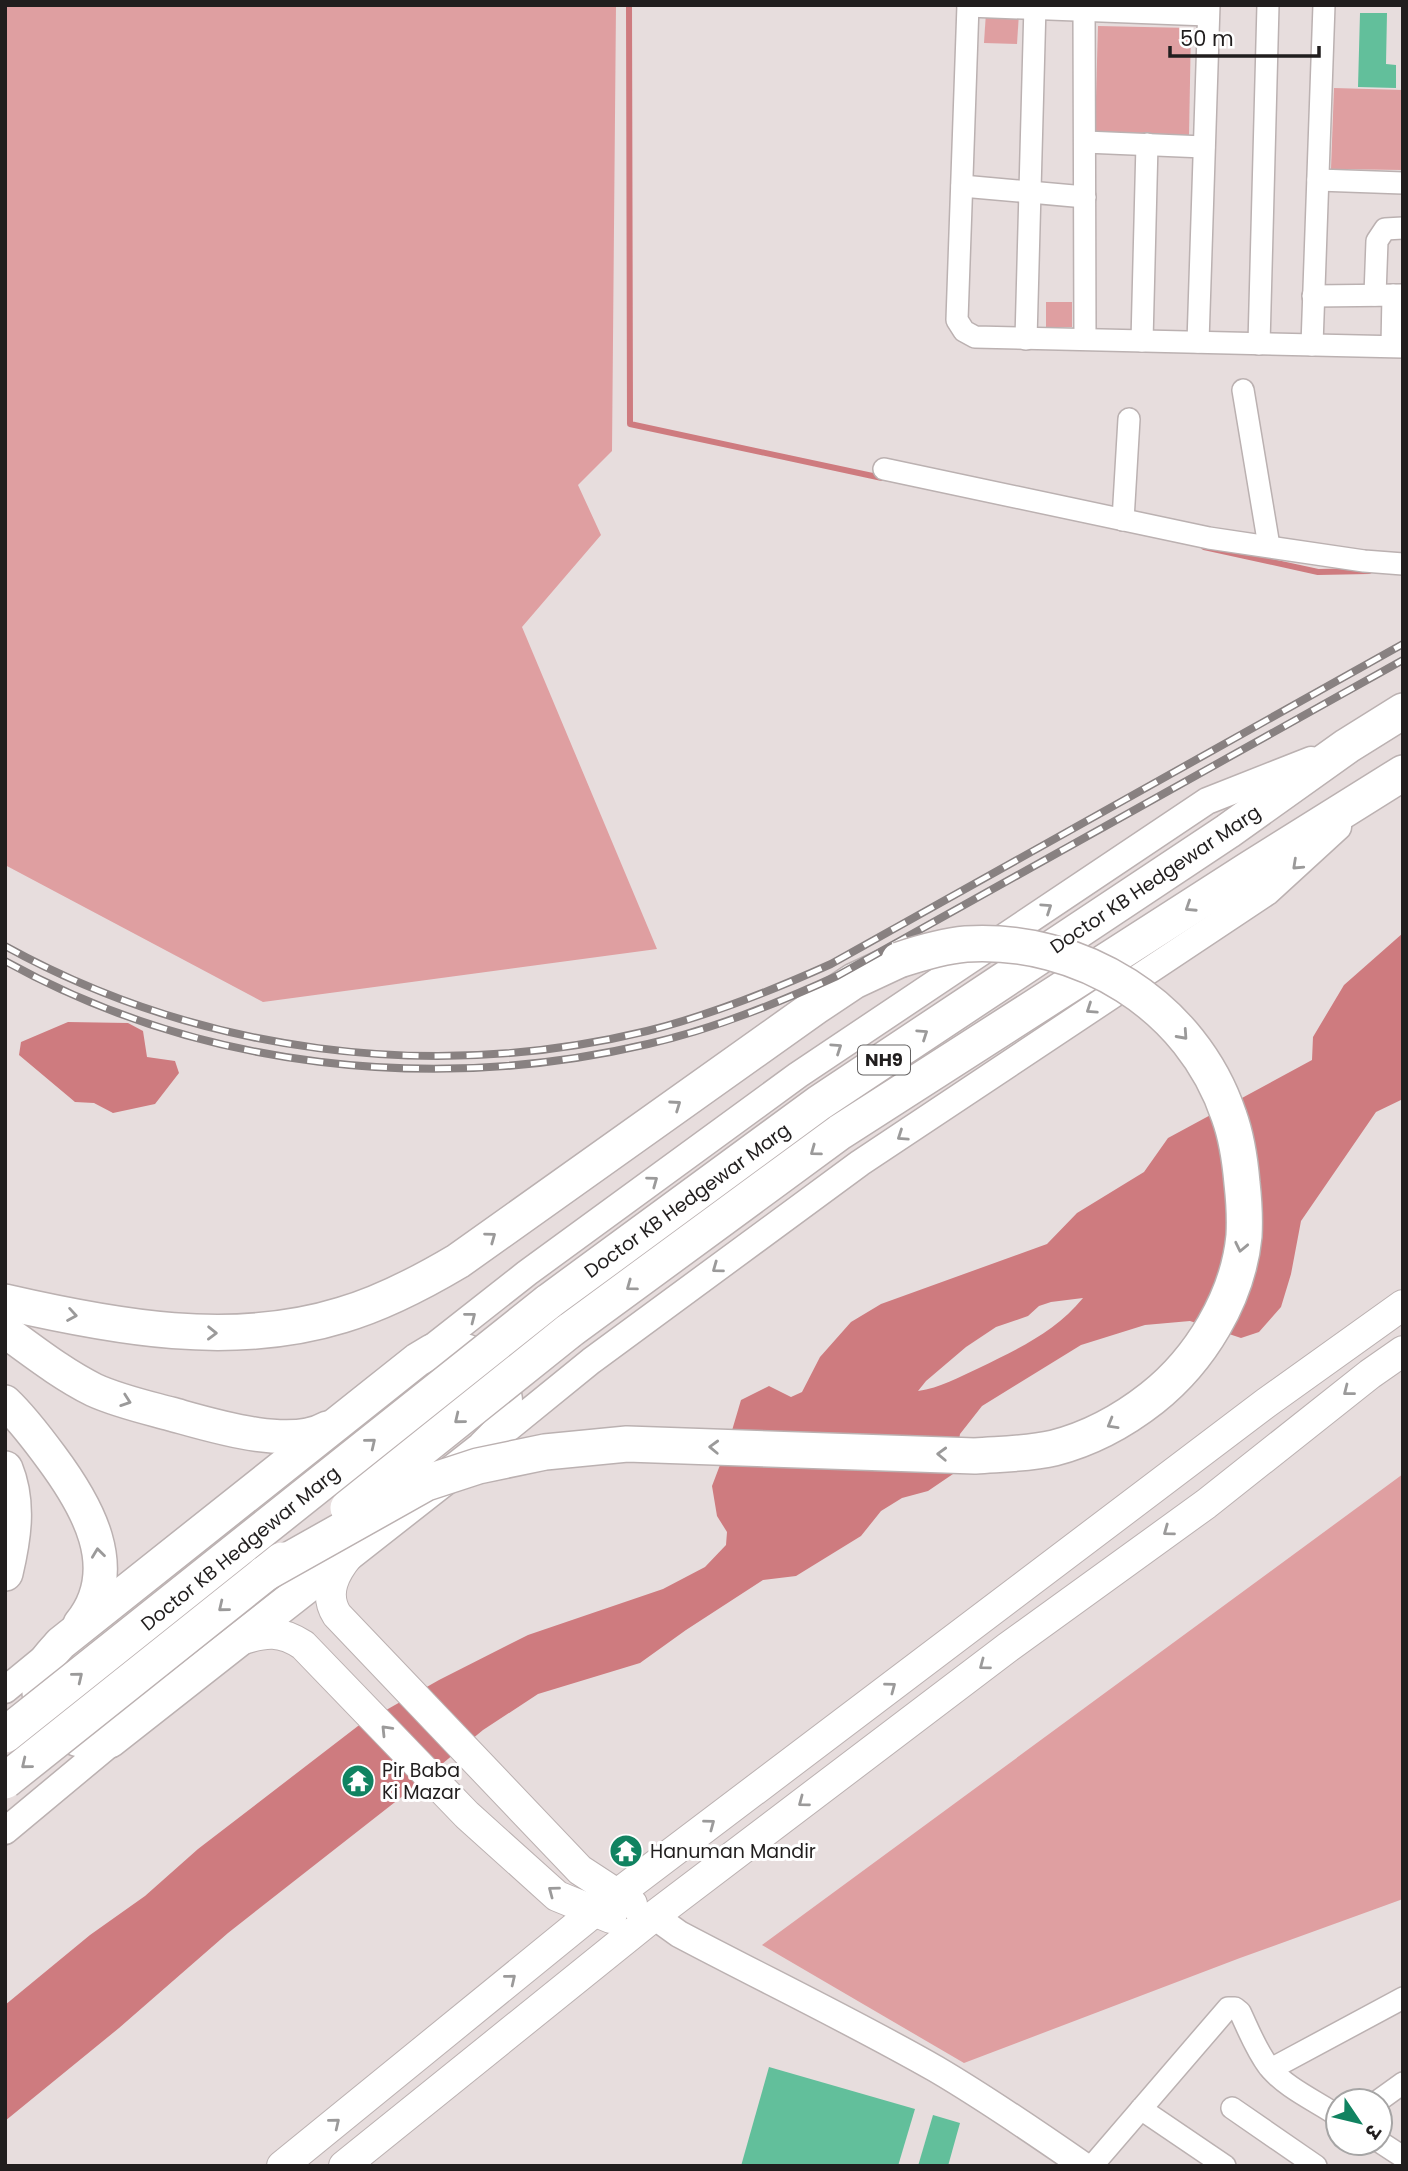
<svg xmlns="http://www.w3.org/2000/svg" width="1408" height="2171" font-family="Poppins,'Noto Sans Devanagari',sans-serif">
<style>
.green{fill:#df9fa1}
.water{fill:#ce7b7f;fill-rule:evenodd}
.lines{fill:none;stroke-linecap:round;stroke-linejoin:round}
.stream{stroke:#ce7b7f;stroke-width:6}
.building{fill:#62bf9b}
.minor-casing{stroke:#bbb1b1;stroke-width:24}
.tertiary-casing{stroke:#bbb1b1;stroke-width:29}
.secondary-casing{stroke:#bbb1b1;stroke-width:32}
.primary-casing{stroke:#bbb1b1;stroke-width:36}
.trunk-casing{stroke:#bbb1b1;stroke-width:38}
.minor{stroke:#fff;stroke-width:21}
.tertiary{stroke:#fff;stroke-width:26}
.secondary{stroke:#fff;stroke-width:30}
.primary{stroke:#fff;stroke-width:33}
.trunk{stroke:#fff;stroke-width:35}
.rail-casing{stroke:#888181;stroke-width:8}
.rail{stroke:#fff;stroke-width:5;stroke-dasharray:16;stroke-linecap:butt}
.trunk-bridge-casing{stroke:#bbb1b1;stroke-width:38;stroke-linecap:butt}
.trunk-bridge{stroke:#fff;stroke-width:35}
.oneway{stroke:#9b9a9a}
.labels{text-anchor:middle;stroke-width:6;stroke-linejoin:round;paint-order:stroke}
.shield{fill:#fff;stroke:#646262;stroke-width:2}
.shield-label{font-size:18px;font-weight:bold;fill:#211e1e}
.street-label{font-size:19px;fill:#211e1e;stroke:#fff}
.poi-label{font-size:19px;fill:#211e1e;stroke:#fff;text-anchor:start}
</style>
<rect width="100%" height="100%" fill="#e7dddd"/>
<!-- green -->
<g class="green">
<path d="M5,5H616L612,451L578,485L601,535L522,627L657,949L263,1002L5,865Z"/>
<path d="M986,12L1019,13L1017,44L984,43Z"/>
<path d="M1098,26L1191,28L1189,135L1095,133Z"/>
<path d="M1334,88L1403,90V170L1331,169Z"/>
<rect x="1046" y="302" width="26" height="25"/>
<path d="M1403,1474V1899L1240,1958L964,2063L762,1945Z"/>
</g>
<!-- water -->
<g class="water">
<path d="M1403,933V1099L1376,1112L1301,1221L1291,1274L1281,1307L1259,1332L1241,1338L1190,1321L1145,1325L1081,1345L982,1406L960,1434L953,1474L928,1491L902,1498L881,1511L861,1536L796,1576L763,1580L686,1630L640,1663L538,1694L483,1730L413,1788L228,1933L119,2028L5,2121V2005L90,1935L145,1896L198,1849L358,1726L439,1680L528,1635L663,1589L705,1567L726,1545L727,1532L717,1516L712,1486L728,1444L741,1400L769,1386L791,1397L802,1392L820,1357L851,1322L881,1304L1047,1244L1077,1213L1144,1172L1168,1138L1312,1060L1313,1037L1344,985ZM1083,1298C1055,1332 1018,1349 979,1368C959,1377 940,1388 918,1391L926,1381L966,1347L996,1327L1028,1316L1039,1306L1051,1302Z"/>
<path d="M68,1022L128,1023L143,1031L147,1057L175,1061L179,1073L155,1104L113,1113L94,1103L75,1102L19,1055L21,1042Z"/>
</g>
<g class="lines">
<!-- stream -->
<g class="stream">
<path d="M629,5L630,424L882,478"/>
<path d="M1204,547L1318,572L1369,571"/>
</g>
</g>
<!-- building -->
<g class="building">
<path d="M1360,13H1387L1386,64L1396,65V88L1358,87Z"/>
<path d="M769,2067L915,2109L898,2166H741Z"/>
<path d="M933,2115L960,2123L948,2166H918Z"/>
</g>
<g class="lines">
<defs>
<g id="minor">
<path d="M968,5L957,320L964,331L975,337L1403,347"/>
<path d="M1084,5L1085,339"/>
<path d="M968,6L1208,15"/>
<path d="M1085,142L1204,147"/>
<path d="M1318,180L1403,183"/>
<path d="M962,186L1085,197"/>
<path d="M1375,295L1377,241L1385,229L1403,228"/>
<path d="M1313,296L1403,295"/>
<path d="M1026,339L1035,5"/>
<path d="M1142,341L1147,144"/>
<path d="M1198,342L1209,5"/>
<path d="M1259,344L1268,5"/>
<path d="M1312,345L1324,5"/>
<path d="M1392,346L1393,295"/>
<path d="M1243,390L1269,546"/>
<path d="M884,469L1209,538L1364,561L1403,564"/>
<path d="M1123,520L1129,419"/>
<path d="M1271,2069L1403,1998"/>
<path d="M1378,2101L1403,2083"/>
<path d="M1232,2108L1316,2166"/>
<path d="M1141,2109L1225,2166"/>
<path d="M1380,2142L1403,2157"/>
<path d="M1092,2166L1228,2008H1235L1240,2012C1249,2031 1256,2050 1269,2067C1286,2088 1316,2101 1338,2116"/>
</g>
<g id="tertiary">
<path d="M424,1354L527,1273L798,1075L1207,801L1311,760"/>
<path d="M495,1439L591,1361L860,1163L1267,892L1338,827"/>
<path d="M5,1690L50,1653"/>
<path d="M5,1831L118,1737"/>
<path d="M654,1916L679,1934C764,1979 852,2021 936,2069C987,2099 1035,2132 1084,2166"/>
</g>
<g id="secondary">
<path d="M349,1555C335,1572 323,1593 337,1615L580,1870L632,1904"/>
<path d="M240,1640C266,1632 280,1630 303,1645L467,1815L557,1896L611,1918"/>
<path d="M282,2166L595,1911L1266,1403L1403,1305"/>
<path d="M344,2166L654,1916L1007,1648L1206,1504L1370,1374L1403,1351"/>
</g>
<g id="primary">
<path d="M5,1331C34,1352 62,1374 94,1390C118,1401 145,1407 171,1414C211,1425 289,1450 327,1428"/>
<path d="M448,1348C455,1349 463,1349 469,1352C497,1363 513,1395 502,1424C499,1434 489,1441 482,1449L110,1741C103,1742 95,1743 88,1742C56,1737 33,1708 40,1675C42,1662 53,1652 61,1643L417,1360L432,1351Z"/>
<path d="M5,1402C22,1418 37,1438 51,1457C86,1504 125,1569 80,1624"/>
</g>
<g id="trunk">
<path d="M5,1302C114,1327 232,1349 342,1315C383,1303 421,1283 458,1261L815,1007L854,981L899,960"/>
<path d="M548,1302L819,1103L1228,831L1347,746L1403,711"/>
<path d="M569,1331L840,1132L1248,870L1403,773"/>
<path d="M5,1469C19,1503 13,1539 5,1573"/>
</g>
</defs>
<!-- minor casing -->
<use href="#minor" class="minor-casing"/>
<!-- tertiary casing -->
<use href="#tertiary" class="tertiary-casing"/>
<!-- secondary casing -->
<use href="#secondary" class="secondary-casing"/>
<!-- primary casing -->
<use href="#primary" class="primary-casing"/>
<!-- trunk casing -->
<use href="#trunk" class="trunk-casing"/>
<!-- minor -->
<use href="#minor" class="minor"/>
<!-- tertiary -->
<use href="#tertiary" class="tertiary"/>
<!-- secondary -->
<use href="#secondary" class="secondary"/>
<!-- primary -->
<use href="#primary" class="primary"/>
<!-- trunk -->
<use href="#trunk" class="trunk"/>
<defs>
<g id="rail">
<path d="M5,946C199,1053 432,1083 647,1031C711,1015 771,991 831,964L1403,644"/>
<path d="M5,961C200,1069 433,1094 648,1044C714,1029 776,1004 837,976L1403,660"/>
</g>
</defs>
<!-- rail casing -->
<use href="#rail" class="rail-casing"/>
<!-- rail -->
<use href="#rail" class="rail"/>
<defs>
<g id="trunk-bridge">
<path d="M348,1508L569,1331"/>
<path d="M264,1574L426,1483L478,1466L545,1452L627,1444L975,1456C1001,1454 1029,1454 1054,1448C1089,1439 1124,1420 1152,1398C1200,1360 1238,1298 1244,1236C1245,1218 1244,1201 1242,1183C1240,1160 1237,1138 1229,1116C1192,1005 1080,937 966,944C943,946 920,953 899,960"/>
<path d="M5,1735L548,1302"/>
<path d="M5,1781L282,1560"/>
</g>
</defs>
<!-- trunk-bridge casing -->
<use href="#trunk-bridge" class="trunk-bridge-casing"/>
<!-- trunk-bridge -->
<use href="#trunk-bridge" class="trunk-bridge"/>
</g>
<!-- one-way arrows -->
<defs><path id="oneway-chevron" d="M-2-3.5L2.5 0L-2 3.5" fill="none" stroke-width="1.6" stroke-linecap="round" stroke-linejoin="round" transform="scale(1.75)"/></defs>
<g class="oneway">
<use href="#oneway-chevron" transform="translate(1297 865) rotate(137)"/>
<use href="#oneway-chevron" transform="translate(1190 907) rotate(147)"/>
<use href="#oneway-chevron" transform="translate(1047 908) rotate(-34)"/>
<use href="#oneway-chevron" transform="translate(1091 1009) rotate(146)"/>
<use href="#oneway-chevron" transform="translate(923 1034) rotate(-34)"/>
<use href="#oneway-chevron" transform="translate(1183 1035) rotate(48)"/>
<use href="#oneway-chevron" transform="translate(837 1048) rotate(-34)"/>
<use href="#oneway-chevron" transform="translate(676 1105) rotate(-35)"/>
<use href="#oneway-chevron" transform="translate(902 1136) rotate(146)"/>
<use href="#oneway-chevron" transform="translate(815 1151) rotate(144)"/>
<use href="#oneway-chevron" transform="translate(653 1181) rotate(-36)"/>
<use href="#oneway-chevron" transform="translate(491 1237) rotate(-36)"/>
<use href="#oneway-chevron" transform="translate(1241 1247) rotate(102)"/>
<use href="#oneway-chevron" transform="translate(717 1268) rotate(144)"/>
<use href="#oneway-chevron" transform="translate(631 1286) rotate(144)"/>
<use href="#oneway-chevron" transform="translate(72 1315) rotate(10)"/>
<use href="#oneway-chevron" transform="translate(471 1317) rotate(-38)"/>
<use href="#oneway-chevron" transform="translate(212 1333) rotate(1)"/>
<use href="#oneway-chevron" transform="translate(1348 1391) rotate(142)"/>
<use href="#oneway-chevron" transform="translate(126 1401) rotate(19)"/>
<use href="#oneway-chevron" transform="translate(459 1419) rotate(141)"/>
<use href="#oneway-chevron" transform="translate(1112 1424) rotate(150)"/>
<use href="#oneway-chevron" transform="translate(371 1443) rotate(-39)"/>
<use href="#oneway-chevron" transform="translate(714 1447) rotate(-178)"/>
<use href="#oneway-chevron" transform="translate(942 1454) rotate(-178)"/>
<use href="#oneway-chevron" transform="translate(1168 1531) rotate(144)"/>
<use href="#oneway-chevron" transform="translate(98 1553) rotate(-97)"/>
<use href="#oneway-chevron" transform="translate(223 1607) rotate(141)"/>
<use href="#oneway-chevron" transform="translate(984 1665) rotate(143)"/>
<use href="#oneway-chevron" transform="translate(78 1677) rotate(-39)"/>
<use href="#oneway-chevron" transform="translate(891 1687) rotate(-37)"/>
<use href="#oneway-chevron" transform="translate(386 1730) rotate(-134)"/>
<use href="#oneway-chevron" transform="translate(26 1764) rotate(141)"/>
<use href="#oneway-chevron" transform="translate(803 1802) rotate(143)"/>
<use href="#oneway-chevron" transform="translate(710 1824) rotate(-37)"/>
<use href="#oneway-chevron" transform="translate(553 1891) rotate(-143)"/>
<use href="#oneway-chevron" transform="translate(511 1979) rotate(-39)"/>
<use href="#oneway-chevron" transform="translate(335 2123) rotate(-39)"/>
</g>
<!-- icons -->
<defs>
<symbol id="temple-disc" viewBox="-11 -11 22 22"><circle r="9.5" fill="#118361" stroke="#fff"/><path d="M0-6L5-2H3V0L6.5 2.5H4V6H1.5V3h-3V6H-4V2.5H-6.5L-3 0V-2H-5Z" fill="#fff"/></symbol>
</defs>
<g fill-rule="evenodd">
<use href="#temple-disc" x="339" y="1762" width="38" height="38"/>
<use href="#temple-disc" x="607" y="1832" width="38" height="38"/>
</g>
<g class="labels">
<!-- shield labels -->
<rect class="shield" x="858" y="1045.5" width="52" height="29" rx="5"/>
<g class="shield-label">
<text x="884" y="1066">NH9</text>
</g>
<!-- street labels -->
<g class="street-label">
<text transform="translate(1155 879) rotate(-34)" y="7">Doctor KB Hedgewar Marg</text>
<text transform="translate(687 1200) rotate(-36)" y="7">Doctor KB Hedgewar Marg</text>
<text transform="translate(240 1548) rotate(-39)" y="7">Doctor KB Hedgewar Marg</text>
</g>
<!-- poi labels -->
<g class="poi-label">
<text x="382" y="1777">Pir Baba<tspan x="382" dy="22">Ki Mazar</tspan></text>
<text x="650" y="1858">Hanuman Mandir</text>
</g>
</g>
<!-- border -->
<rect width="1408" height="2171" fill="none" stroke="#211e1e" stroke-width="14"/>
<!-- north arrow -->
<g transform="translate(1359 2122) rotate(125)"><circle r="33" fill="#ffffff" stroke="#a6a5a5" stroke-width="2"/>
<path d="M0-5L12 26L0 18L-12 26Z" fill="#118361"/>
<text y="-10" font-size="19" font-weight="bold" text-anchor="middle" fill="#211e1e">उ</text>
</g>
<!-- scale -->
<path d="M1170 46v10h149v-10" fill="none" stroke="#211e1e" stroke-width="3.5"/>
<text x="1180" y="46" font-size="21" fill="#211e1e" stroke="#ffffff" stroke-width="5" paint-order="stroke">50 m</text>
</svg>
